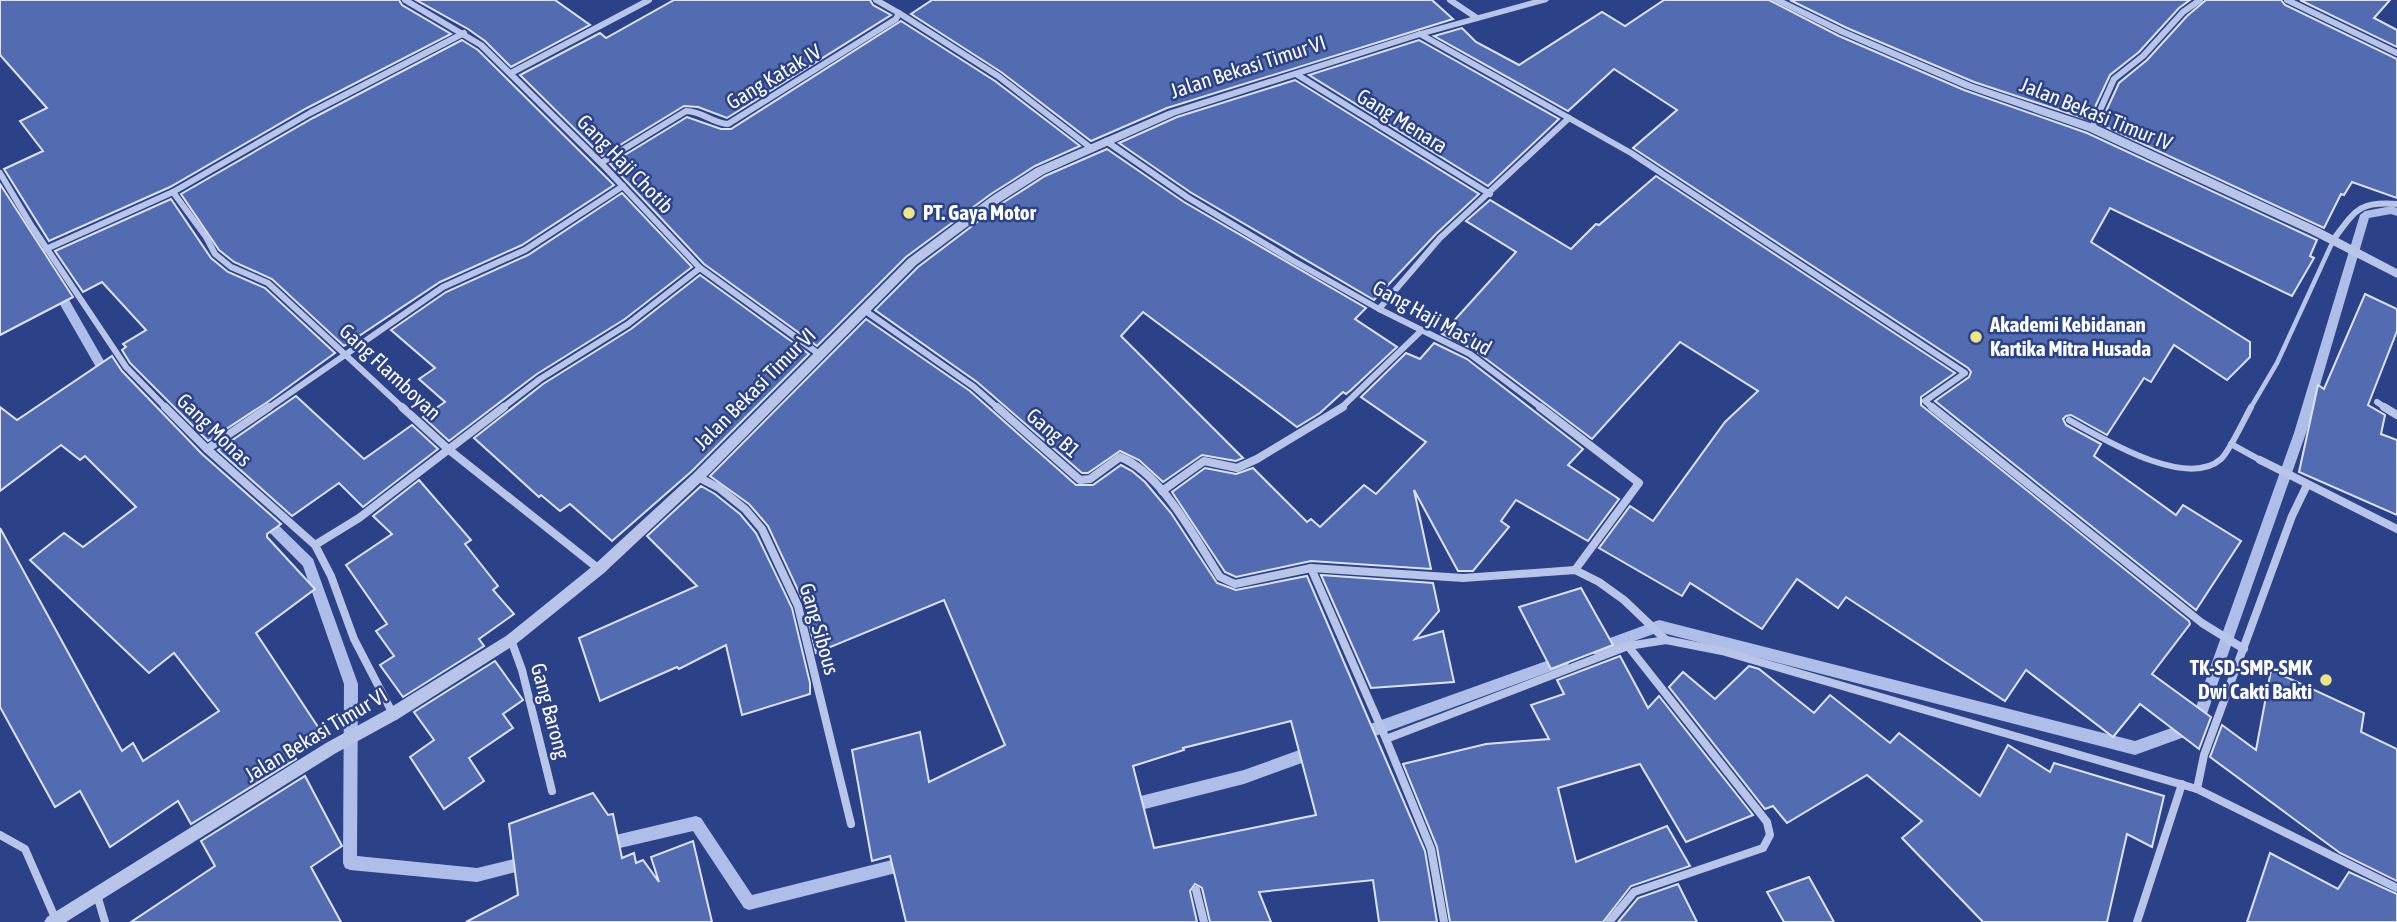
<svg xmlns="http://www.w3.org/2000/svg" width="2397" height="922" font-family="'Asap Condensed',sans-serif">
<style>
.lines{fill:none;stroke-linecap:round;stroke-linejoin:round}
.stream{fill:#aebee8;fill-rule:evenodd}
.building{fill:#536bb0;stroke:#dce3f7;stroke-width:2;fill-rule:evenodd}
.service-far1{stroke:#b9c5e8;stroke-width:4.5}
.service{stroke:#b9c5e8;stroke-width:6}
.minor-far1{stroke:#b9c5e8;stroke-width:6}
.minor{stroke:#b9c5e8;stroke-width:8}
.tertiary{fill:#b9c5e8;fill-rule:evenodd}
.poi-dot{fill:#eee481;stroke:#2b4289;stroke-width:2.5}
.labels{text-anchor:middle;stroke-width:5;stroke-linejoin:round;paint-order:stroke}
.street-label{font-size:21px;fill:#fff;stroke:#2b4289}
.poi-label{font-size:21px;font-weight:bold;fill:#fff;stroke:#2b4289;text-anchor:start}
</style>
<rect width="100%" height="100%" fill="#2b4289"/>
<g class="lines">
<!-- stream -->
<g class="stream">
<path d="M2392,206L2397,208V216L2391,214L2369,218L2306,433L2201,731L2135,755L1659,632L1596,655L1591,653L1589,649L1591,645L1659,620L2135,741L2191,721L2294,433L2360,215L2365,211Z"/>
<path d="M56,283L60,284L112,375L114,378L112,381H104L50,287Z"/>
<path d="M264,514L268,515L313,559L358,684L357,856L477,868L530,855L535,857L537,862L535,867L477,882L350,870L345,868L343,863L344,684L303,566L260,523L258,519L260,515Z"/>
<path d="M1563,655L1568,657L1570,661L1568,665L1359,742L1354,740L1352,735L1354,730L1359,728Z"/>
<path d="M1316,744L1321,746L1323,751L1321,756L1244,784L1129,813L1124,811L1122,806L1124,801L1129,799L1244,770Z"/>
<path d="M696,816L701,818L752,895L908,856L913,858L915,863L913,868L908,870L749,910L744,908L693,831L603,852L598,850L596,845L598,840L603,838Z"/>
</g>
</g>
<!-- building -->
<g class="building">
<path d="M0,0H399L402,5L451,34L307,108L170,187L49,241L4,169L43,151L20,121L47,108L0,55Z"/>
<path d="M416,0H555L590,25L511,67L485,41L468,29Z"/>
<path d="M674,0H870L873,5L891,15L727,118L698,107L684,106L602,156L520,75L600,33L606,38Z"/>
<path d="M932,0H1432L1453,19L1167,108L1091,141L1001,72L911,14Z"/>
<path d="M1664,0H1769L1839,36L1964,90L2087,133L2317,240L2310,256L2314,258L2292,296L2110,208L2091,242L2250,342V357L2227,380L2174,345L2151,382L2144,378L2107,435L2071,415L2066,416L2063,419L2066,425L2101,444L2094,456L2176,515L2183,505L2241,541L2196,610L1935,401L1969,377L1971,372L1968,368L1633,148L1677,110L1614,69L1568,111L1434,36L1462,28L1476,42L1519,65L1602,12L1625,26Z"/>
<path d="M1790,0H2190L2179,8L2139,52L2110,75L2089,120L1974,82L1847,28Z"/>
<path d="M2206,0H2281L2285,5L2397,59V198L2352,182L2344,195L2341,194L2324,228L2100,124L2119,83L2147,60L2187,16Z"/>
<path d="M2300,0H2390L2374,18L2397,30V47Z"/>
<path d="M901,21L995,81L1080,146L1035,166L991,194L906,257L817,346L704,264L610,164L687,117L721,129H731Z"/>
<path d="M462,40L478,50L614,185L522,245L440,282L344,346L272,279L234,262L219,250L181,194L313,118Z"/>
<path d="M1419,40L1559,119L1488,186L1309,75Z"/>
<path d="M1295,80L1479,194L1436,234L1374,300L1190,192L1119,143L1177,117Z"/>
<path d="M1107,149L1184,202L1366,308L1355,319L1397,347L1351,390L1346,394L1343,392L1320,413L1297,427L1143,312L1121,336L1243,458L1236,461L1202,455L1163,482L1139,460L1120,451L1088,473H1082L977,382L875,310L918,267L1001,204L1045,176Z"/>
<path d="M1656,176L1955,373L1921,397V405L2189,621L2190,624L2152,674L2211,717L2199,749L2140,704L2113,737L2026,670L2005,701L1846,597L1838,608L1797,579L1762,629L1690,583L1682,596L1599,548L1630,506L1653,521L1725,422L1758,391L1680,342L1592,439L1473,349L1442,334L1516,252L1466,221L1490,200L1571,249L1596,224L1599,225Z"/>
<path d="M0,184L73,297L0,335Z"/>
<path d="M622,193L692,267L625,319L537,374L449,441L423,417L445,402L419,379L435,368L391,330L446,292L528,255Z"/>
<path d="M171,199L211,258L228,272L265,288L335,353L269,401L208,441L130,363L122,350L126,347L123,344L146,330L102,282L83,292L55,251Z"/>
<path d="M700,275L809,354L692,471L612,541L570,504L560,511L541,495L539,497L474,438L543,384L631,329Z"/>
<path d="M2365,294L2397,309V331L2368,405L2385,415L2381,434L2397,440V515L2299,472L2318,385L2324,389Z"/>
<path d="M866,319L970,391L1076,485H1093L1121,465L1132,471L1145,482L1171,513L1217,583L1236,590L1307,576L1425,851L1437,922H1379L1373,880L1259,892L1271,922H1210L1202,888L1195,884L1190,891L1197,922H906L890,856L872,861L852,750L920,732L929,782L1005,745L944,600L816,653L804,603L768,526L749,504L710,476ZM1291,721L1316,815L1154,848L1133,766L1184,750L1183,748Z"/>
<path d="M1434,343L1467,359L1583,449L1568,465L1619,499L1588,541L1516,500L1501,521L1509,527L1473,571H1458L1414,490L1431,569L1311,561L1236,577L1225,572L1172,492L1205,468L1236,474L1253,468L1307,522L1311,519L1320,527L1364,485L1376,494L1426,442L1361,397L1406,353L1420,359Z"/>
<path d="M112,356L122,371L202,454L281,524L267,534V537L315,589L256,633L320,730L292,750L296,759L191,824L178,801L110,847L80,791L55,807L0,707V528L122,751L133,743L143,761L219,711L174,653L149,673L30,560L64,533L83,547L136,507L85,456L80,460L61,445L0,491V407L17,420Z"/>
<path d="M296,396L364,459L412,425L438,449L363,507L339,483L292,516L218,450Z"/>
<path d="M419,480L471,540L465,544L498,586L493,590L514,614L479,639L484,646L403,697L380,665L394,656L376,631L387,624L346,565L392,534L373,516Z"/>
<path d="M701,486L715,494L740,514L756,533L792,608L810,683V694L742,715L726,645L679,669L677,667L600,701L579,638L697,586L647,536Z"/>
<path d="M1321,575L1433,583L1439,611L1415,639L1443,631L1454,682L1371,688Z"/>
<path d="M1581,588L1613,645L1551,669L1519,607Z"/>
<path d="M1620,656L1648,708L1659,696L1753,815L1686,842L1640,764L1558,788L1576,862L1667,826L1690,866L1631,886L1603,922H1450L1437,847L1403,764L1486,744L1549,739L1531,705L1564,694L1557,680Z"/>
<path d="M495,661L523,700L503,714L513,728L469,758L484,781L444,809L410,757L434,740L414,712Z"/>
<path d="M1749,666L1759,669L1814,713L1830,695L1890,743L1899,733L1980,796L2008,745L2050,772L2054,763L2164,796L2152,847L2127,834L2107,922H1983L1902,838L1922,821L1867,775L1787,823L1773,806L1765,809L1669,687L1683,672L1715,699Z"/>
<path d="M2271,670L2364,713L2361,732L2397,749V881L2340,853L2210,757L2222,725L2256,750Z"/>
<path d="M305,776L342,846L311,867L341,922H131L215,866L201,841Z"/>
<path d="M593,793L608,815L613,814L622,858L634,853L636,863L643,860L659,882L651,857L693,841L712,922H466L518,895L509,824Z"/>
<path d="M2270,853L2338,889L2349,872L2397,894V922H2247Z"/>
<path d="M1809,877L1834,922H1784L1767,892Z"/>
<path d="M1678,884L1697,922H1618L1638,898Z"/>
</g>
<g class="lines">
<!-- service-far1 -->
<path class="service-far1" d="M2250,409L2277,363L2333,241"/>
<!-- service -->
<g class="service">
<path d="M2069,420C2102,438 2186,490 2221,459C2229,452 2245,418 2251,407"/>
<path d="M2231,444L2260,460"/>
</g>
<!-- minor-far1 -->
<g class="minor-far1">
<path d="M405,0L481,45L601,163L700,268L819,354"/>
<path d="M1450,0L1477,18"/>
<path d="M2287,0L2397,53"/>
<path d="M899,13L998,76L1091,148"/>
<path d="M1420,34L1631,153L1965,373L1925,401L1934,409"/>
<path d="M511,73L649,0"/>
<path d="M1296,74L1490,194"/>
<path d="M2092,128L2114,79L2143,56L2183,12L2200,0"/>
<path d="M1106,141L1187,197L1292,260L1379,309L1470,354L1543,409"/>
<path d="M601,163L686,111C702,111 712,123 728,124L896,19L899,13L876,0"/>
<path d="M0,173L31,225L126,367L167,409"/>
<path d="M173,192L206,237L215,254L231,267L268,283L404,409"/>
<path d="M2333,240C2355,211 2358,201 2397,204"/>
<path d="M46,249L173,192L310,113L464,33"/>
<path d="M1379,309L1440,238L1569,118"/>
<path d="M864,310L974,387L999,409"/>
<path d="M2377,402L2387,409"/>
<path d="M267,409L443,287L525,250L623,186"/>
<path d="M501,409L540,379L628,324L700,268"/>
<path d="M1340,409L1422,330"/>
</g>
<!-- minor -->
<g class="minor">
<path d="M165,407L207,449L315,545L331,576L354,639L393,714"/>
<path d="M402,407L448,449L599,569"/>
<path d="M997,407L1080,480L1090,479L1120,457C1162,473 1196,540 1220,577L1235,584L1311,568L1463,578L1575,570L1599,582L1624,600L1666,640"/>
<path d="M1540,407L1639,483L1575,570"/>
<path d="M1932,407L2202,623L2244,649"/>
<path d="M2384,407L2397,415"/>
<path d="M207,449L269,407"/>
<path d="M2260,460L2397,529"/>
<path d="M698,477L719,488L745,509L762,529L798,606L851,824"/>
<path d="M1162,491L1204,461L1237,468L1257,459L1343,407"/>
<path d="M315,545L359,518L504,407"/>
<path d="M1311,568L1386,739"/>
<path d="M511,640L522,670L552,791"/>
<path d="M2197,789L2204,755L2292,516L2307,485"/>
<path d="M0,835L25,849L56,920"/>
<path d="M1196,890L1204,922"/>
<path d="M97,895L105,922"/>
<path d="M1444,922L1431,849L1386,739L1628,646L1666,640L1722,651L2197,789L2397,888"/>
<path d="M1609,922L1634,892L1763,848L1770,835L1767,822L1628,646"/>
<path d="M2137,922L2182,784"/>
</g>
<!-- tertiary -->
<g class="tertiary">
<path d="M1533,0H1549L1547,2L1423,36L1176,115L1044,174L1000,202L916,265L702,481L604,573L516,644L398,719L336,753L66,922H44L47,917L326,743L388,709L506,636L594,565L694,473L908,259L992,196L1036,168L1168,111L1417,32Z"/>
<path d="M1771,0H1784L1846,30L1973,84L2096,125L2319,228L2397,269V278L2311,234L2088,131L1965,88L1840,34Z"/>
</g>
</g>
<!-- markers -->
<g class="poi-dot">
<circle cx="909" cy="213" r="7"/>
<circle cx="1976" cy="337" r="7"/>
<circle cx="2326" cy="680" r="7"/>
</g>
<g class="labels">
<!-- street labels -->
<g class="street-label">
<text transform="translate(1248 67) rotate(-18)" y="7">Jalan Bekasi Timur VI</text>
<text transform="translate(774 77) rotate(-31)" y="7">Gang Katak IV</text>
<text transform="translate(2096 114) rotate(22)" y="7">Jalan Bekasi Timur IV</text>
<text transform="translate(1402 121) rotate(32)" y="7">Gang Menara</text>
<text transform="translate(625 164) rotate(46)" y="7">Gang Haji Chotib</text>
<text transform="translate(1432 318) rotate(29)" y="7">Gang Haji Mas'ud</text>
<text transform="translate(390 372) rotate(43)" y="7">Gang Flamboyan</text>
<text transform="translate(755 389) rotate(-45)" y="7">Jalan Bekasi Timur VI</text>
<text transform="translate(214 430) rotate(44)" y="7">Gang Monas</text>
<text transform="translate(1053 433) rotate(41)" y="7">Gang B1</text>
<text transform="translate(819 629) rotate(74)" y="7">Gang Sibous</text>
<text transform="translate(550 711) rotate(75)" y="7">Gang Barong</text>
<text transform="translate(316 735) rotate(-31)" y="7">Jalan Bekasi Timur VI</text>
</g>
<!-- poi labels -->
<g class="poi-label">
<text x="923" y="220">PT. Gaya Motor</text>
<text x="1990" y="332">Akademi Kebidanan<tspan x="1990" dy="24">Kartika Mitra Husada</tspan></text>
<text x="2312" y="675" text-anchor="end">TK-SD-SMP-SMK<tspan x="2312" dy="24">Dwi Cakti Bakti</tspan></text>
</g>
</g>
</svg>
